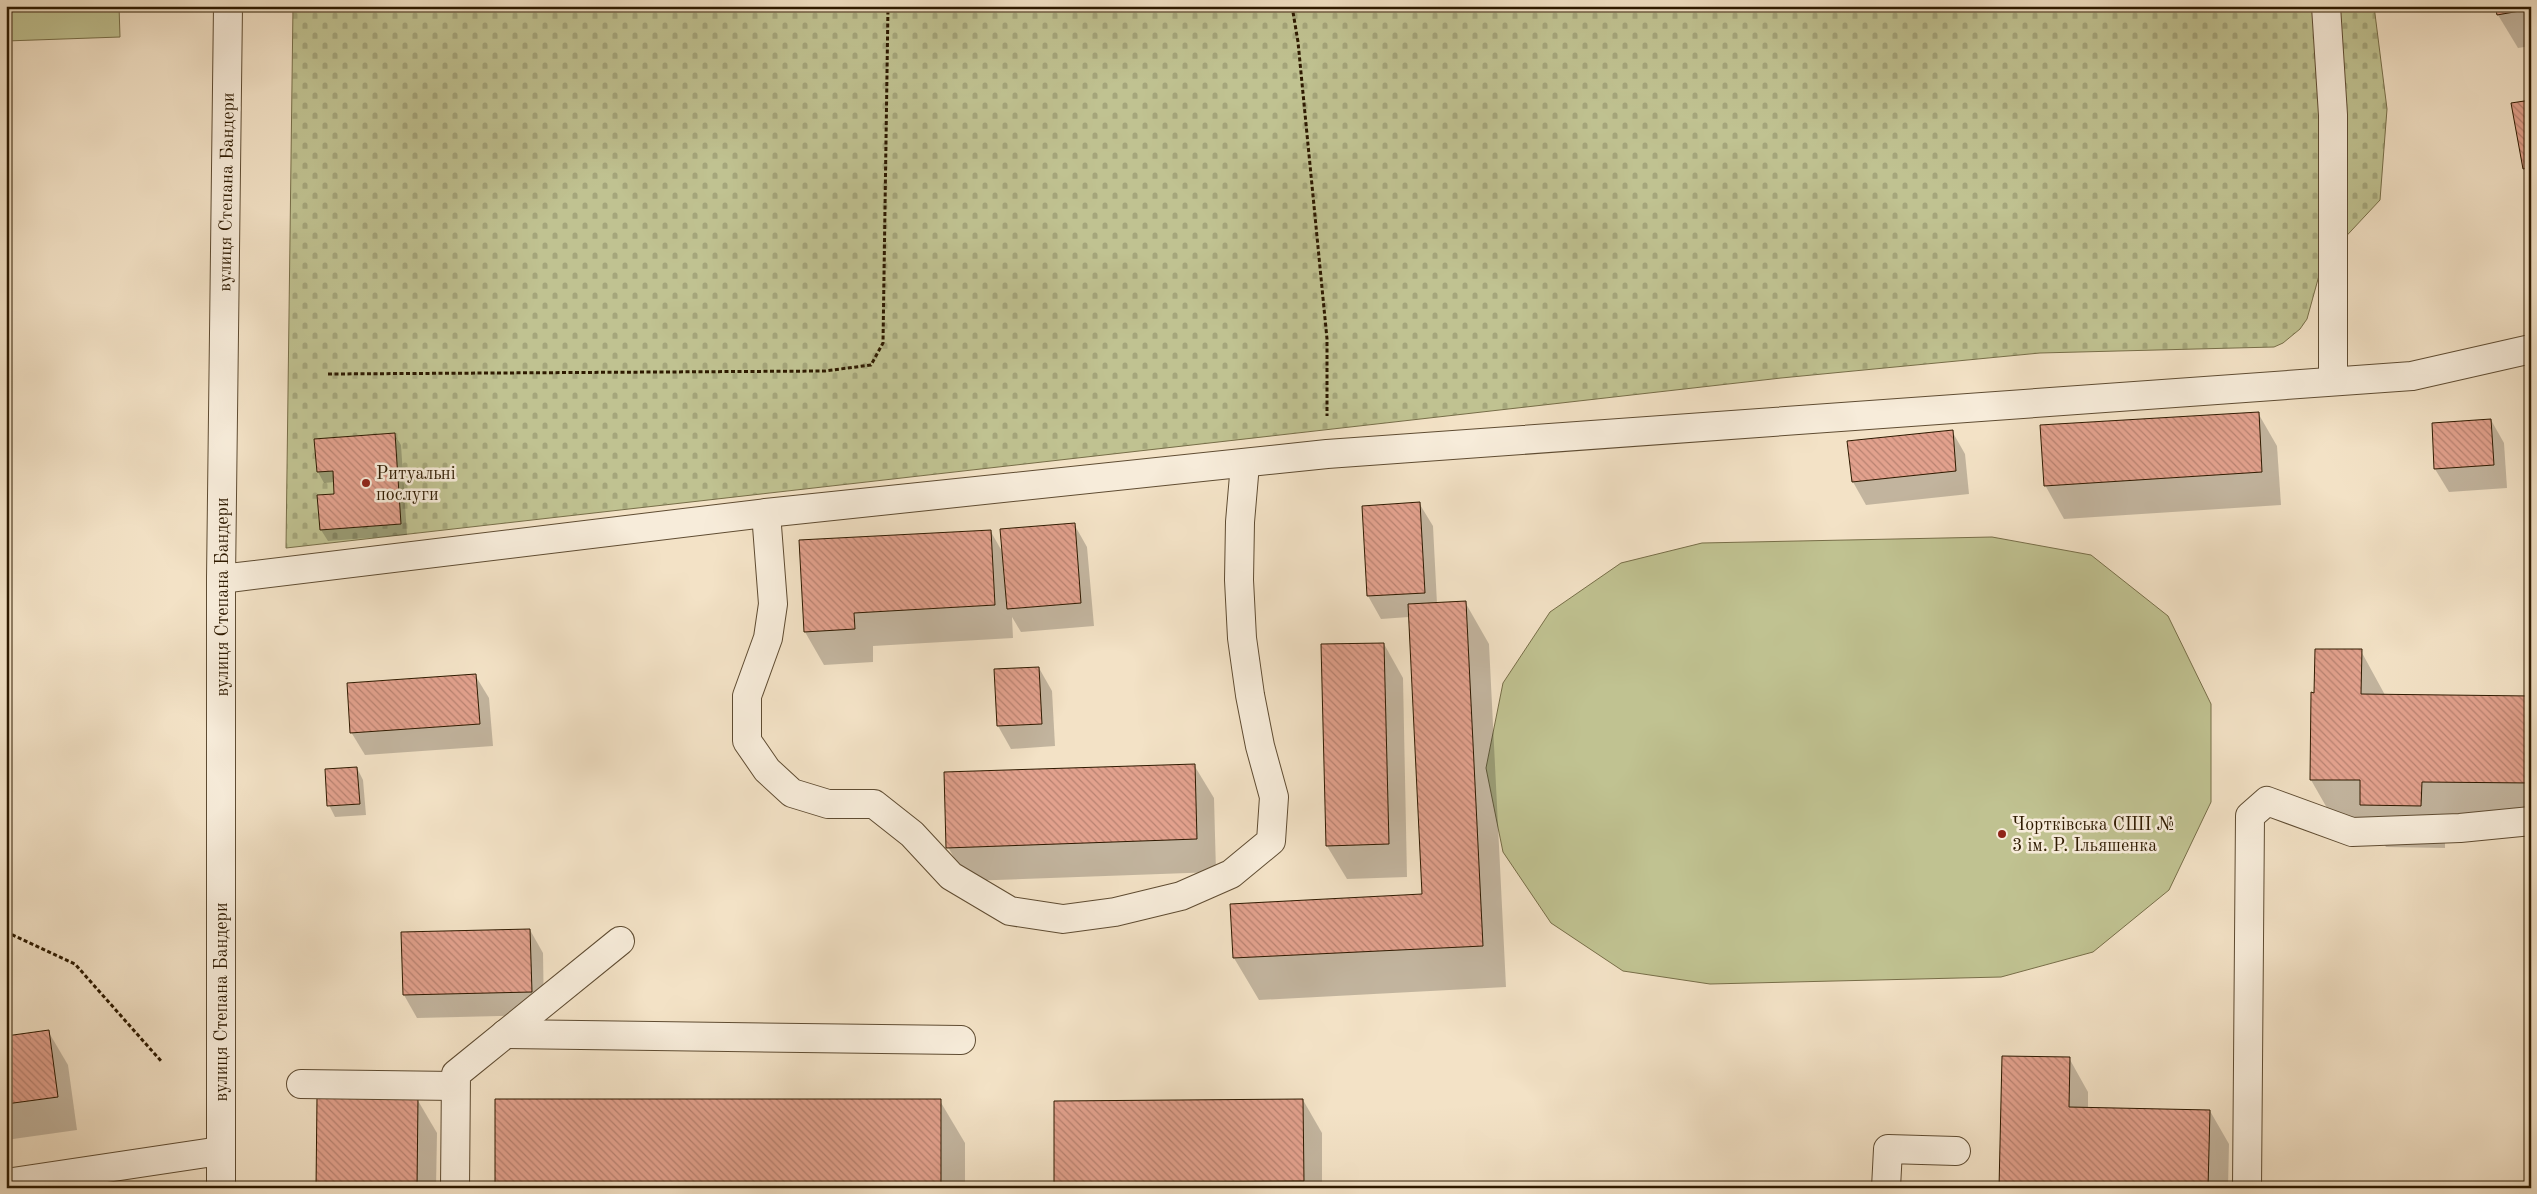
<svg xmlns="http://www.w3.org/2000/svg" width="2537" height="1194" font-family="'Old Standard TT',serif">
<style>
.cemetery{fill:url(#cemetery-stones);stroke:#776e48}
.park{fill:#c0c291;stroke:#776e48}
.shadow{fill:#0003}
.building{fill:url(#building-back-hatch);stroke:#2e1a00}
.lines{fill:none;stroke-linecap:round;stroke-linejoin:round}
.minor-casing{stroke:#5f4c32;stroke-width:30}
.path{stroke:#2e1a00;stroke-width:3;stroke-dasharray:4 2.5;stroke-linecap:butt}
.minor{stroke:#f7ecda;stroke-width:28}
.poi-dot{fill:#8f2418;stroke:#f7ecda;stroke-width:2}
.labels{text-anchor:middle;stroke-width:5;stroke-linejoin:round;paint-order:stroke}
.street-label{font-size:18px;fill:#2e1a00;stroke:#f7ecda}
.poi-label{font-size:18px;fill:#2e1a00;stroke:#f7ecda;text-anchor:start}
</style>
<defs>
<pattern id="cemetery-stones" width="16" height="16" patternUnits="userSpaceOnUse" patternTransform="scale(1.25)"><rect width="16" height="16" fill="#c0c291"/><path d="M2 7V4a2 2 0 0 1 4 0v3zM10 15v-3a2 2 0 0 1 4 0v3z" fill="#a5a67b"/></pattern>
<pattern id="building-back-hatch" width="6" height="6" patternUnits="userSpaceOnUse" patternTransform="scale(1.25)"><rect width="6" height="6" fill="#e2a18d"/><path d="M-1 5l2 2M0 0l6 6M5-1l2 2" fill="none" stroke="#b88271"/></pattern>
</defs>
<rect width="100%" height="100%" fill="#f3e2c6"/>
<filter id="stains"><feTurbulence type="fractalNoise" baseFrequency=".004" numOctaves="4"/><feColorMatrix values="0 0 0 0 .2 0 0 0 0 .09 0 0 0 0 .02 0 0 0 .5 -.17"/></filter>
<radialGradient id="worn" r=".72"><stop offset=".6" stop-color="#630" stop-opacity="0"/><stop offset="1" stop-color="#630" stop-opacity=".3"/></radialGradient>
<!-- cemetery -->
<path class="cemetery" d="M293,6H2374L2387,109L2380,200L2323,261L2307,319L2300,329L2283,343L2274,347L2040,353L1781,378L286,548Z"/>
<!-- park -->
<g class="park">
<path d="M6,6H119L120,37L6,41Z"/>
<path d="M1992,537L2091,555L2168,616L2211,704V802L2169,890L2093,952L2001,977L1710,984L1623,971L1551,923L1503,852L1486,768L1503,683L1550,612L1621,563L1702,543Z"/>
</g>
<!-- shadow -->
<g class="shadow">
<path d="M2497,6H2531V46L2518,48L2498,15Z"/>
<path d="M2531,101V180L2524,168Z"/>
<path d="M2258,413L2277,446L2281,505L2064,519L2045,485Z"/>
<path d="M2491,420L2504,443L2507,488L2449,492L2435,469Z"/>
<path d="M1952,431L1965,454L1969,494L1866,505L1853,482Z"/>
<path d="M394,434L401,445L407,535L328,541L321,530L319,497L336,495L335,482L324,483L318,472Z"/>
<path d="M1419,503L1433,526L1437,604L1465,602L1489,644L1506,987L1259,1000L1234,958L1232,905L1423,895L1409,617L1381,619L1368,596L1363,507Z"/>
<path d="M1074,524L1087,547L1094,626L1021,632L1012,617L1013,638L873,646V662L824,665L805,632L991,532L1003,553Z"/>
<path d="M1384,644L1403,678L1407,877L1347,879L1327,846Z"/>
<path d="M2361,651L2385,695L2531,697V825L2445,824V848L2386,847L2371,822H2335L2311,780L2315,694Z"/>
<path d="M1039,668L1052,691L1055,746L1011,749L998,726Z"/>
<path d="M475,675L489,698L493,746L365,755L351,732Z"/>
<path d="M1194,765L1214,798L1216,872L967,881L948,847Z"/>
<path d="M357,768L363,780L366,815L335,817L329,805Z"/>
<path d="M530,930L543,953L544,1015L417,1018L404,995Z"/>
<path d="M48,1031L68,1065L77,1130L6,1140V1037Z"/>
<path d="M2069,1058L2088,1092V1109L2210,1111L2229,1144L2228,1188H2001Z"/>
<path d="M417,1099L437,1133L436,1188H317Z"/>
<path d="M1303,1100L1322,1133V1188H1058L1055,1183Z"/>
<path d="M940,1101L965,1143V1188H498L496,1185Z"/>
</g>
<!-- building -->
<g class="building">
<path d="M2495,6H2531V9L2497,15Z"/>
<path d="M2531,100V167L2523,169L2511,103Z"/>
<path d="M2259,412L2262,472L2044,486L2040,425Z"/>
<path d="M2491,419L2494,465L2434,469L2432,423Z"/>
<path d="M1953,430L1956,471L1852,482L1847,441Z"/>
<path d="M395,433L401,524L320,530L317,495L334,494L333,471L317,472L314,439Z"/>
<path d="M1420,502L1425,593L1367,596L1362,506Z"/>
<path d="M1075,523L1081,603L1007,609L1000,529Z"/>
<path d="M991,530L995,605L854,613L855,629L804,632L799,540Z"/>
<path d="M1466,601L1483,946L1233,958L1230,904L1422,894L1408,604Z"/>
<path d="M1384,643L1389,844L1326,846L1321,644Z"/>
<path d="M2315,649H2362L2361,694L2531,696V783L2422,782L2421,806L2360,805V780H2310L2311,692L2314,693Z"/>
<path d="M1039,667L1042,724L997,726L994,669Z"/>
<path d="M476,674L480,724L350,733L347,683Z"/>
<path d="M1195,764L1197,839L946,848L944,772Z"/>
<path d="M357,767L360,804L327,806L325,769Z"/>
<path d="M530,929L532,992L403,995L401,932Z"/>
<path d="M49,1030L58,1097L6,1104V1036Z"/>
<path d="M2002,1056L2070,1057L2069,1107L2210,1110L2208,1188H1999Z"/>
<path d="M317,1097L418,1098L417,1188H316Z"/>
<path d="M495,1099H941V1186L495,1185Z"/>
<path d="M1303,1099L1304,1181L1054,1183V1101Z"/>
</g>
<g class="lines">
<defs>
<g id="minor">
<path d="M2326,6L2333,115V380"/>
<path d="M766,513L773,604L768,638L747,696V741L767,770L792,793L828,804H874L912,834L951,876L1010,911L1063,919L1115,912L1181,896L1231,874L1271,841L1274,797L1260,746L1250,695L1242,638L1239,580L1240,522L1245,464"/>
<path d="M221,579L766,513L1327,454L2412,376L2531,349"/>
<path d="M505,1034L961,1040"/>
<path d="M301,1084L455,1086"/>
<path d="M6,1183L220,1151"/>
<path d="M221,1188V579L228,6"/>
<path d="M455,1188L456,1074L620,941"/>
<path d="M1886,1188L1888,1149L1956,1151"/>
<path d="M2247,1188L2250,816L2267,801L2352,832L2460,828L2531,821"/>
</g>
</defs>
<!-- minor casing -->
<use href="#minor" class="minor-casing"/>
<!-- path -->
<g class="path">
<path d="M1292,6L1298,42L1327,339V416"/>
<path d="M328,374L825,371L871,365L883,343L888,6"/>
<path d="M6,932L75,964L161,1061"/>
</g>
<!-- minor -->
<use href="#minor" class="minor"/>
</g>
<!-- markers -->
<g class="poi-dot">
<circle cx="366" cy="483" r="5"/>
<circle cx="2002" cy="834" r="5"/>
</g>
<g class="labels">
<!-- street labels -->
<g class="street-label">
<text transform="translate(226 192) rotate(-89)" y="6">вулиця Степана Бандери</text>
<text transform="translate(222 597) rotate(-90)" y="6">вулиця Степана Бандери</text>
<text transform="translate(221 1002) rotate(-90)" y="6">вулиця Степана Бандери</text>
</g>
<!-- poi labels -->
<g class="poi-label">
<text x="376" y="479">Ритуальні<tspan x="376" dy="21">послуги</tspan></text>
<text x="2012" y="830">Чортківська СШІ №<tspan x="2012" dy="21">3 ім. Р. Ільяшенка</tspan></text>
</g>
</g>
<!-- margin -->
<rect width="2537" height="1194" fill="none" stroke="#f3e2c6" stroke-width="25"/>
<rect x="8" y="8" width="2522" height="1179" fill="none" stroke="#2e1a00" stroke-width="2.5"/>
<rect x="12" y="12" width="2512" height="1169" fill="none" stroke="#2e1a00"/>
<rect width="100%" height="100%" filter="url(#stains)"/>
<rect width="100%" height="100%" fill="url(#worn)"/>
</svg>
